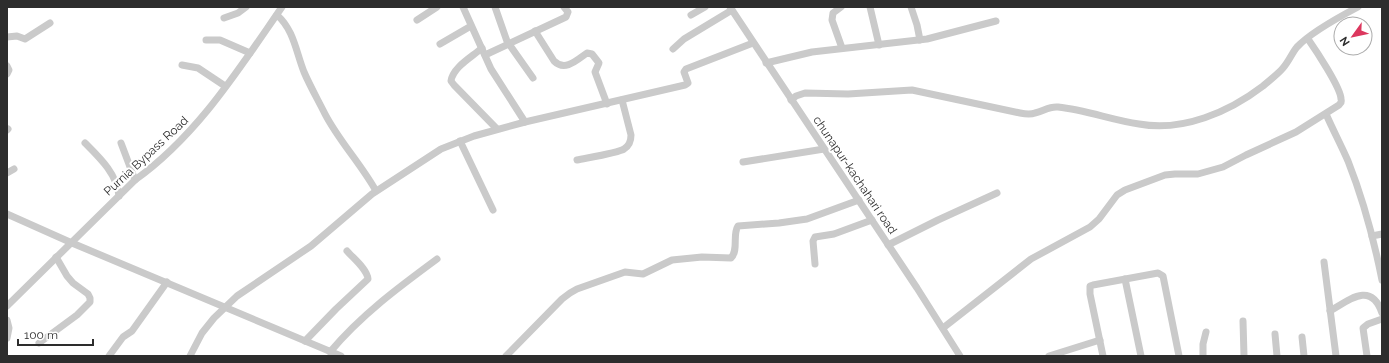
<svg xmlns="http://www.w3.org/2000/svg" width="1389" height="363" font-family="Raleway,sans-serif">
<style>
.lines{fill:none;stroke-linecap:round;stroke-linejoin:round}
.minor{stroke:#cacaca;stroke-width:7}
.labels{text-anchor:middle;stroke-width:4;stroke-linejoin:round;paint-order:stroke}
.street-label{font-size:12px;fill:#2d2d2d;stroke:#fff}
</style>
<rect width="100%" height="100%" fill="#fff"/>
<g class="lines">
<!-- minor -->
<g class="minor">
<path d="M463,7L491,69L525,122"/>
<path d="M495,7L508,44"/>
<path d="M730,7L917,288L960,356"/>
<path d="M841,7L833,13L832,20L842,48"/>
<path d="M870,7L879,45"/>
<path d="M911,7L917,25L920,40"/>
<path d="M277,15C294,30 296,52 304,72C310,86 318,100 325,114C339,141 361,164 376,191"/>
<path d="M691,15L705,7"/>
<path d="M224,18L238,13L246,7"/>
<path d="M417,20L437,7"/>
<path d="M535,31L554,61C565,72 577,60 587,53L592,54L599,63L595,72L607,104"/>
<path d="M7,37L17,36L25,39L50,23"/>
<path d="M206,40H220L250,53"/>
<path d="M440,44L471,26"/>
<path d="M509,44L533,78"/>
<path d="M482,48C472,57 453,67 451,81L454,85L497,129"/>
<path d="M673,49L684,39L732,10"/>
<path d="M485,55L566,17L568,12L564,7"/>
<path d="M766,63L812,52L927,39L996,21"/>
<path d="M182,65L198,68L225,86"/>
<path d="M7,66L9,70L7,74"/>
<path d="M791,100L796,96L805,93L848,94L912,90L1020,113C1025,114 1030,115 1035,113C1044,111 1049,106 1058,107C1086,110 1112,120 1139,124C1183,132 1229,112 1263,86C1270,80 1278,74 1283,68C1289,61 1292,53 1297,47C1311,32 1339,17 1358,7"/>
<path d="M1326,114C1333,130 1341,145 1348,161C1363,199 1374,240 1382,280"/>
<path d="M7,130L8,129"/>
<path d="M460,141L493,210"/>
<path d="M85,143C100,158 117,174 119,196"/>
<path d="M121,143L135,180"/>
<path d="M577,160C586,158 618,153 624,149C629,146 631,140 631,135L622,100"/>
<path d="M743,162L824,149"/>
<path d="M7,173L14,169"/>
<path d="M7,214L72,243L341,356"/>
<path d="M1372,236L1382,234"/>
<path d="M888,245L938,220L997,193"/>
<path d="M1324,262L1336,356"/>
<path d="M815,264L813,241L815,237L834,234L872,220"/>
<path d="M1125,279L1141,356"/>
<path d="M7,306L135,180C197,136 239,69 282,7"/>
<path d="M1330,311C1349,300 1371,281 1382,313"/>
<path d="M7,320L9,328L7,338"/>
<path d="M1243,321L1244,356"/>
<path d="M943,328L1031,259L1090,227L1099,219L1117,195L1125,190L1165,175L1175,174H1198L1223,167L1246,155L1296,132L1339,105C1341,102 1342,103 1341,99C1341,88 1315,49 1308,39"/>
<path d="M1275,334L1277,356"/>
<path d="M1302,337L1304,356"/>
<path d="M305,341L336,309L368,279C367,269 354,259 347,251"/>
<path d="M39,343L77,315L90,302V298L88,294L73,283L67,276L56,257"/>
<path d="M330,352C361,315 399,287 437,259"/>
<path d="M109,356L123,337L132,331L167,282"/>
<path d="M190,356L202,333L214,318L237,296L311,246L372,194L441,149L474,136L525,122L685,85L688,83L684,72L686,69L753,43"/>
<path d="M506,356L562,299L570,293L577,289L625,272L643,274L672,260L702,257L731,258C739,250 732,235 738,226L779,223L807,219L859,200"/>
<path d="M1049,356L1100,340"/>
<path d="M1103,356L1090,294V286L1093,285L1158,273L1163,276L1179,356"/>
<path d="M1203,356V344L1206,332"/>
<path d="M1367,356L1363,328L1368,324L1382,319"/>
</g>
</g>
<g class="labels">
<!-- street labels -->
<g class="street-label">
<text transform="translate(146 156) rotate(-43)" y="4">Purnia Bypass Road</text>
<text transform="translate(855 175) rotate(56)" y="4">chunapur-kachahari road</text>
</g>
</g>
<!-- border -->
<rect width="1389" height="363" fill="none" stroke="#2d2d2d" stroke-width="16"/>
<!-- north arrow -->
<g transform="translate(1353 36) rotate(237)"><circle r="19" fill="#ffffff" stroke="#ababab"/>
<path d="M0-3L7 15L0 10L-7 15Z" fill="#dc375e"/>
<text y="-6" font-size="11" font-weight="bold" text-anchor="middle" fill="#2d2d2d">N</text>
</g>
<!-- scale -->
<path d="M18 339v6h75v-6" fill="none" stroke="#2d2d2d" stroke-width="2"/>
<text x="24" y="339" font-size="12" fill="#2d2d2d" stroke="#ffffff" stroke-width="3" paint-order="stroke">100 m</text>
</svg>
